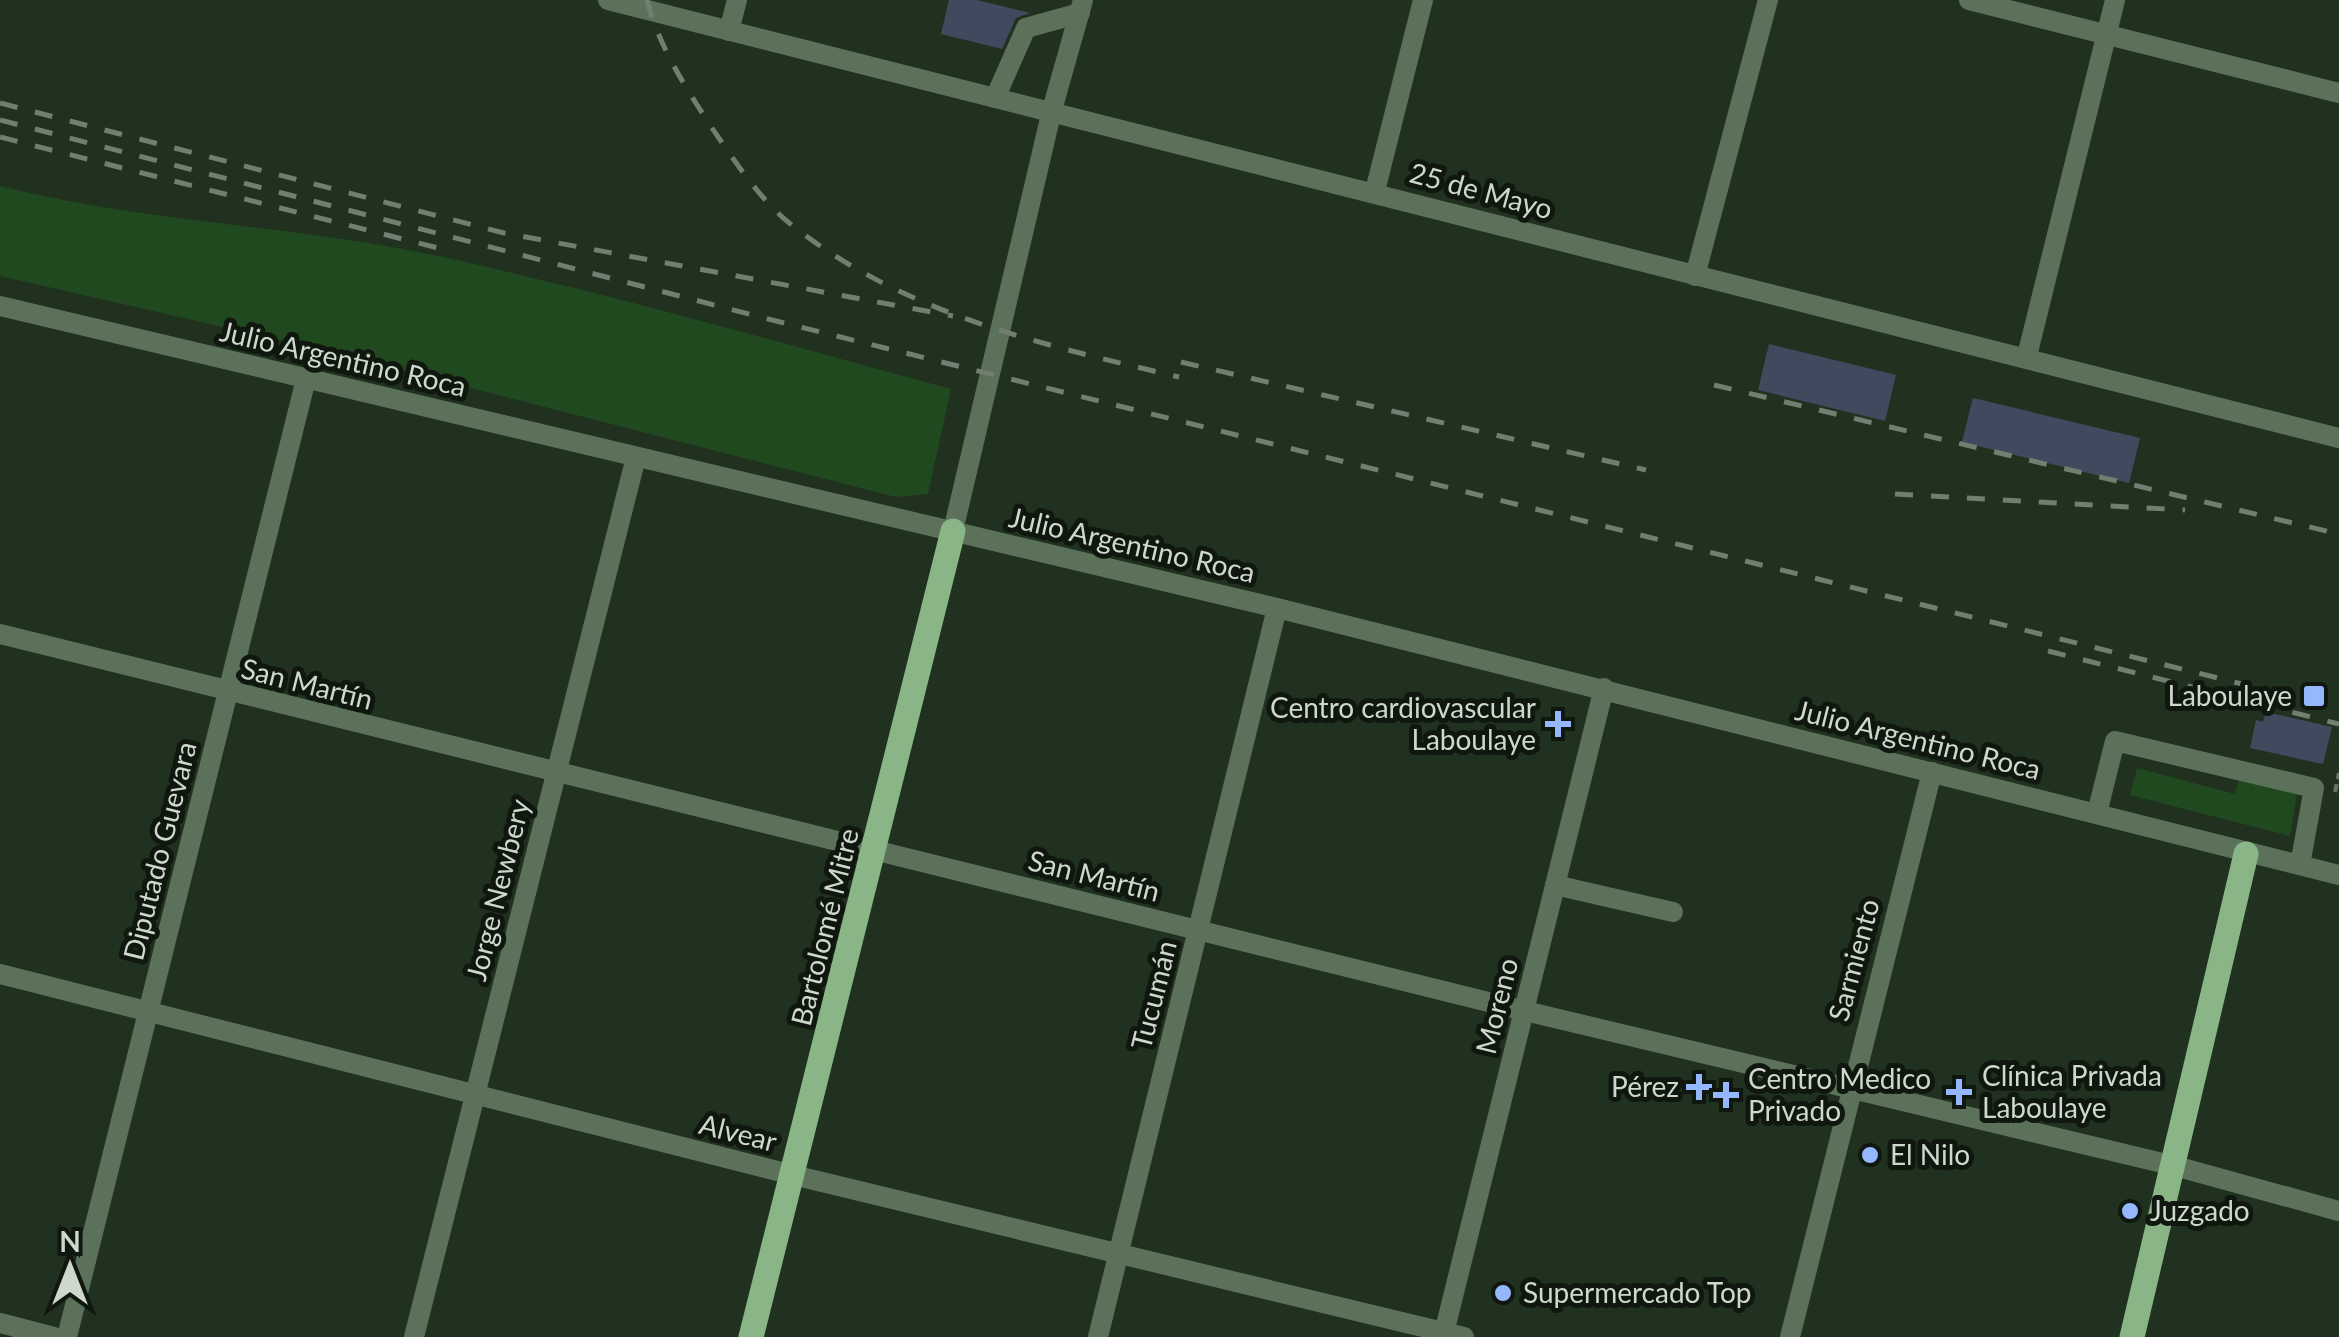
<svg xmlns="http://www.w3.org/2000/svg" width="2339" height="1337" font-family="Lato,sans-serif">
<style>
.green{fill:#21491f}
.building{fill:#404a5f}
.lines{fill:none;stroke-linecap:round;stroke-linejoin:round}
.path{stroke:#687567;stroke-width:4;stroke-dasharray:8 5;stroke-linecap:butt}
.minor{stroke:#5c715a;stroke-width:20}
.major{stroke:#8ab586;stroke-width:25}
.rail{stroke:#717e70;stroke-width:5;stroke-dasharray:18 18;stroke-linecap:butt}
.poi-dot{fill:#94b7fd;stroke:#10170f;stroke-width:4}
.labels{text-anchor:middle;stroke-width:10;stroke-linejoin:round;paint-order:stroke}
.street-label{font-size:28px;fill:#ced8cd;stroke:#10170f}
.poi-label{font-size:28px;fill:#ced8cd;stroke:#10170f;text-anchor:start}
</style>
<rect width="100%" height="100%" fill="#213120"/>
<!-- green -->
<g class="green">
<path d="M0,186C145,223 297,225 443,257C614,295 783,343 951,389L928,494L896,497L311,347L0,276Z"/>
<path d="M2137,768L2235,794L2239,780L2297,793L2290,836L2130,795Z"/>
</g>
<!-- building -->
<g class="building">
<path d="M949,0H977L1030,13L1016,18L1002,49L941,34Z"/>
<path d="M1769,344L1896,375L1885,421L1758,390Z"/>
<path d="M1973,398L2140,438L2129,483L1962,442Z"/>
<path d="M2266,712L2332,727L2323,764L2250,748L2256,720L2263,722Z"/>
</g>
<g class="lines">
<!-- path -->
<path class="path" d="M2335,792L2339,773"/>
<!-- minor -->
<g class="minor">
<path d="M608,0L2339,438"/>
<path d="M1969,0L2339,93"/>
<path d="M729,31L737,0"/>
<path d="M995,98L1026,28L1080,13"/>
<path d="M1375,191L1423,0"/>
<path d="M1695,276L1768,0"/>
<path d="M0,306L1277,608L2339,875"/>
<path d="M2027,356L2115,0"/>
<path d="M953,531L1052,110L1083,0"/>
<path d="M0,634L1525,1011L2175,1166L2339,1211"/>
<path d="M2097,813L2115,741L2314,788L2300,865"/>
<path d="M1555,885L1673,912"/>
<path d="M0,974L793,1175L1464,1337"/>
<path d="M0,1323L54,1337"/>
<path d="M67,1337L306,379"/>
<path d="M414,1337L636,457"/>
<path d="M1098,1337L1277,608"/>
<path d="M1443,1337L1604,688"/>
<path d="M1790,1337L1932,772"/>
</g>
<!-- major -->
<g class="major">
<path d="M751,1337L953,531"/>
<path d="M2132,1337L2246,854"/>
</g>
<!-- rail -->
<g class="rail">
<path d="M647,0C658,45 687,90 712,128C734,160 758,197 788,222C902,314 1040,344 1179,377"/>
<path d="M0,103L504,233L953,316"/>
<path d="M0,120L776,321L2339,708"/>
<path d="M0,137L438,248"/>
<path d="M1181,362L1646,470"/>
<path d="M1714,385L2339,534"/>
<path d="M1895,494L2185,510"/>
<path d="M2048,651L2339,724"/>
</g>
</g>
<!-- markers -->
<g class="poi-dot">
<rect x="2302" y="684" width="24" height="24" rx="5"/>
<path d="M1553 709h10v10h10v10h-10v10h-10v-10h-10v-10h10z"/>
<path d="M1694 1072h10v10h10v10h-10v10h-10v-10h-10v-10h10z"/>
<path d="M1954 1077h10v10h10v10h-10v10h-10v-10h-10v-10h10z"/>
<path d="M1721 1080h10v10h10v10h-10v10h-10v-10h-10v-10h10z"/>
<circle cx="1870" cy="1155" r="10"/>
<circle cx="2130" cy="1211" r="10"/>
<circle cx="1503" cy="1293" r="10"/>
</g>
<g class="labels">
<!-- street labels -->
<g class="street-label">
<text transform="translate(1481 191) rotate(15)" y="10">25 de Mayo</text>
<text transform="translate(343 359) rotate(13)" y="10">Julio Argentino Roca</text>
<text transform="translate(1132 545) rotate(13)" y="10">Julio Argentino Roca</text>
<text transform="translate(307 684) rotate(14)" y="10">San Martín</text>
<text transform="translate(1918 740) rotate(14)" y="10">Julio Argentino Roca</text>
<text transform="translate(160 851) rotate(-76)" y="10">Diputado Guevara</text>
<text transform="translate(1094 876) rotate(14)" y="10">San Martín</text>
<text transform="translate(498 890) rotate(-76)" y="10">Jorge Newbery</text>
<text transform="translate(825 927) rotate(-76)" y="10">Bartolomé Mitre</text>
<text transform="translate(1854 960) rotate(-75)" y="10">Sarmiento</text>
<text transform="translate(1154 995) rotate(-76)" y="10">Tucumán</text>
<text transform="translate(1497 1006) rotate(-76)" y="10">Moreno</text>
<text transform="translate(738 1133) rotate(14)" y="10">Alvear</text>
</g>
<!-- poi labels -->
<g class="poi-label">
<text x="2292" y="706" text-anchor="end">Laboulaye</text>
<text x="1536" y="718" text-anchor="end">Centro cardiovascular<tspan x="1536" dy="32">Laboulaye</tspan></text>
<text x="1982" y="1086">Clínica Privada<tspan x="1982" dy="32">Laboulaye</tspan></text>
<text x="1748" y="1089">Centro Medico<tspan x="1748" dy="32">Privado</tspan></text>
<text x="1679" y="1097" text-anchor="end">Pérez</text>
<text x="1890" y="1165">El Nilo</text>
<text x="2150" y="1221">Juzgado</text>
<text x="1523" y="1303">Supermercado Top</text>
</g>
</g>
<!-- north arrow -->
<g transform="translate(70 1267)" stroke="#10170f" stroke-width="8" paint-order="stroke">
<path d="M0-8L18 38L0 25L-18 38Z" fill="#ced8cd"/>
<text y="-15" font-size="28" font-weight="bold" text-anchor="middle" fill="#ced8cd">N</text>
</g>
</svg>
